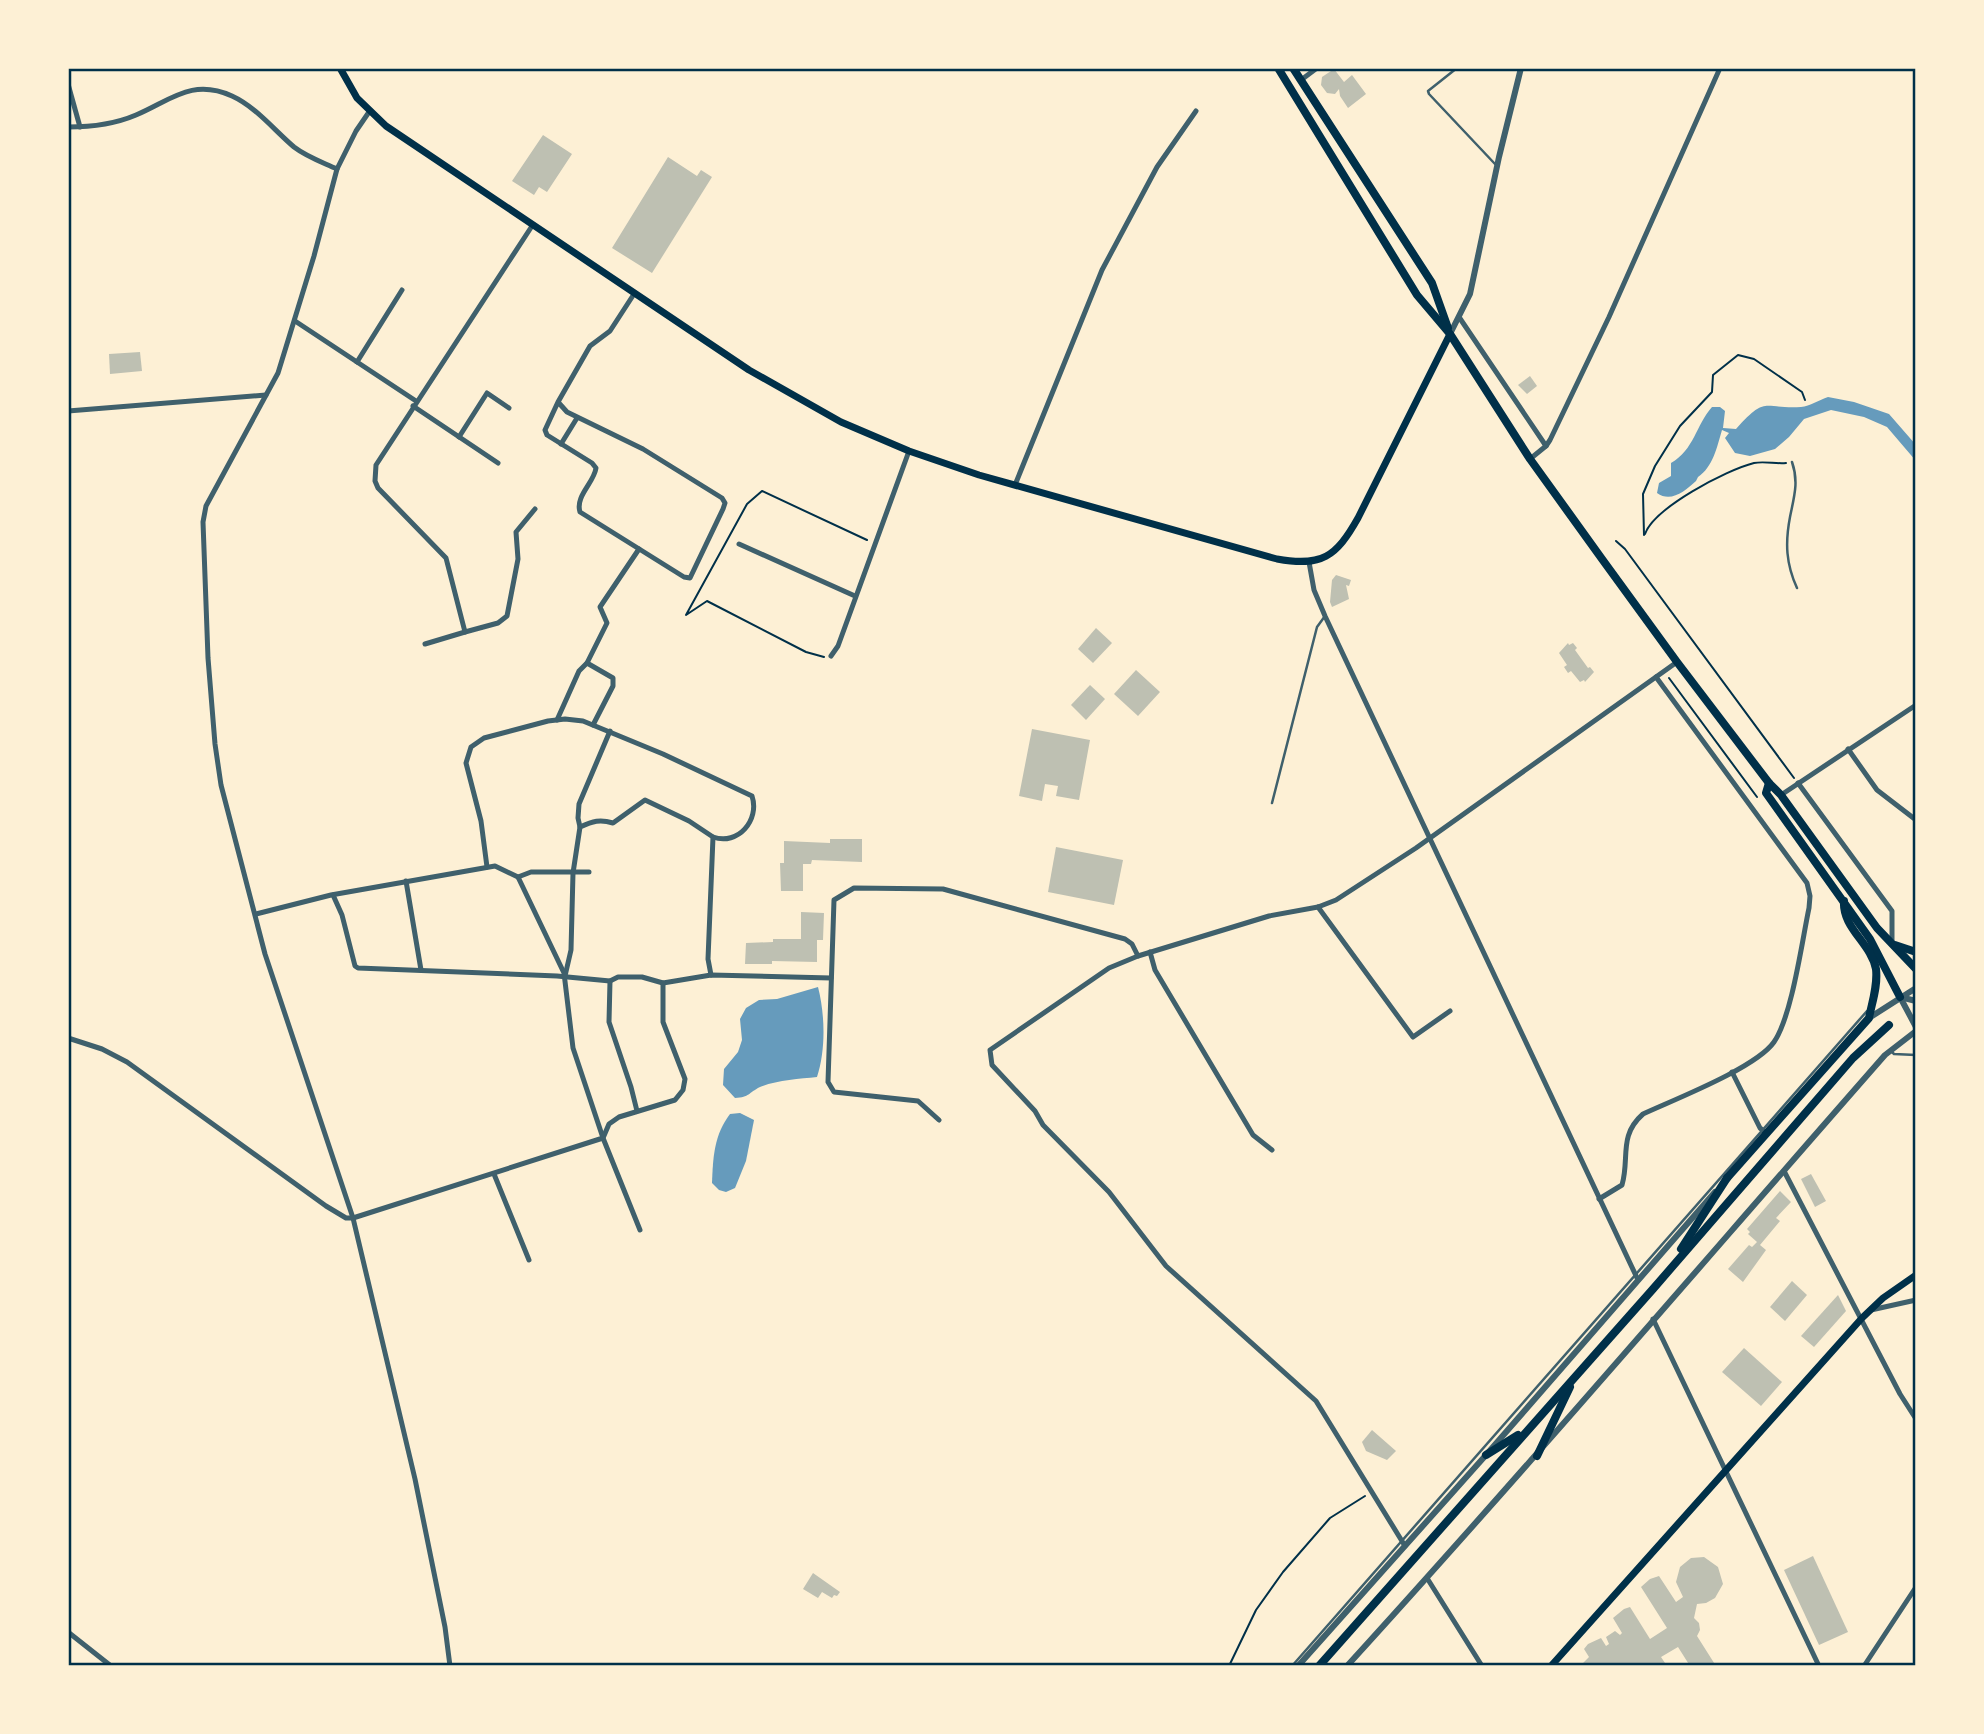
<svg xmlns="http://www.w3.org/2000/svg" width="1984" height="1734" font-family="Barlow,sans-serif">
<style>
.water{fill:#669bbc}
.building{fill:#bec0b2}
.lines{fill:none;stroke-linecap:round;stroke-linejoin:round}
.path{stroke:#003049;stroke-width:2}
.service{stroke:#3f606c;stroke-width:2.5}
.minor{stroke:#3f606c;stroke-width:5}
.tertiary{stroke:#3f606c;stroke-width:6}
.secondary{stroke:#003049;stroke-width:7}
.primary{stroke:#003049;stroke-width:8}
.trunk{stroke:#003049;stroke-width:8}
.neatline{fill:none;stroke:#003049;stroke-width:2.5}
</style>
<rect width="100%" height="100%" fill="#fdf0d5"/>
<!-- water -->
<g class="water">
<path d="M1828,397L1854,402L1889,414L1916,445V461L1887,427L1864,417L1831,410L1804,419L1789,437L1775,449L1750,456L1735,453L1725,438L1729,433L1722,430C1717,447 1713,467 1698,477L1696,481C1685,491 1671,503 1657,493L1659,483L1671,476V463C1694,450 1696,425 1712,407H1720L1725,411L1723,428L1736,429C1767,395 1761,409 1801,407C1810,406 1819,400 1828,397Z"/>
<path d="M818,987C825,1014 826,1050 817,1077C799,1079 777,1080 760,1087C748,1093 750,1097 735,1098L723,1085L724,1069L738,1052L742,1040L740,1019L746,1008L759,1000L777,999Z"/>
<path d="M740,1113L754,1120L746,1161L735,1188L726,1192L719,1190L712,1183C713,1157 714,1135 730,1114Z"/>
</g>
<!-- building -->
<g class="building">
<path d="M1334,69L1344,82L1352,75L1366,94L1348,108L1340,96L1339,89L1335,94L1327,93L1321,85L1322,77Z"/>
<path d="M543,135L572,154L547,192L539,187L534,195L512,181Z"/>
<path d="M668,157L697,176L701,170L712,177L652,273L612,248Z"/>
<path d="M140,352L142,371L110,374L109,354Z"/>
<path d="M1530,376L1537,386L1527,394L1518,385Z"/>
<path d="M1336,575L1351,580L1349,586L1346,585L1349,599L1332,607L1330,602L1332,580Z"/>
<path d="M1096,628L1112,643L1093,663L1078,649Z"/>
<path d="M1568,643L1569,645L1573,643L1577,648L1575,650L1588,668L1590,667L1594,672L1585,682L1584,680L1580,682L1571,671L1568,673L1564,667L1567,665L1559,653Z"/>
<path d="M1136,670L1160,692L1138,716L1114,694Z"/>
<path d="M1090,685L1105,699L1086,720L1071,705Z"/>
<path d="M1032,729L1090,740L1079,800L1056,796L1058,786L1045,784L1042,801L1019,796Z"/>
<path d="M830,839H862V862L812,860L811,864H803V891H781L780,863H784V841L830,843Z"/>
<path d="M1056,847L1123,860L1114,905L1048,892Z"/>
<path d="M801,912L824,913L823,940H817V962L772,961V964H745L746,943L773,942V939H801Z"/>
<path d="M1811,1174L1826,1201L1815,1207L1801,1179Z"/>
<path d="M1780,1191L1791,1202L1776,1218L1780,1221L1760,1245L1766,1250L1743,1282L1728,1269L1749,1245L1752,1247L1757,1242L1748,1234L1750,1232L1747,1229Z"/>
<path d="M1792,1281L1807,1295L1785,1321L1770,1307Z"/>
<path d="M1838,1295L1846,1311L1814,1347L1801,1336Z"/>
<path d="M1744,1348L1782,1382L1761,1406L1722,1372Z"/>
<path d="M1372,1430L1396,1451L1387,1460L1366,1451L1362,1442Z"/>
<path d="M1813,1556L1848,1632L1819,1645L1784,1570Z"/>
<path d="M1704,1557L1718,1567L1723,1584L1715,1598L1706,1603L1697,1604L1694,1618L1699,1623L1700,1630L1697,1636L1716,1666H1690L1678,1647L1661,1657L1667,1666H1580L1589,1657L1584,1649L1588,1644L1601,1638L1606,1646L1609,1644L1606,1637L1615,1631L1620,1635L1622,1633L1613,1618L1624,1609L1630,1607L1650,1639L1667,1628L1641,1587L1650,1579L1659,1576L1676,1602L1683,1597L1676,1582L1680,1567L1691,1558Z"/>
<path d="M813,1573L840,1592L837,1596L834,1595L832,1598L822,1592L818,1598L803,1589Z"/>
</g>
<g class="lines">
<!-- path -->
<g class="path">
<path d="M1645,534C1654,508 1726,470 1754,463C1764,461 1776,464 1786,463"/>
<path d="M1644,535L1643,494L1655,466L1680,426L1712,392L1713,375L1738,355L1754,359L1802,392L1805,400"/>
<path d="M1616,541L1625,549L1794,778"/>
<path d="M824,657L806,652L707,601L686,615L747,504L762,491L867,540"/>
<path d="M1669,678L1757,797"/>
<path d="M1229,1666L1256,1610L1283,1572L1330,1518L1365,1496"/>
</g>
<!-- service -->
<g class="service">
<path d="M1457,68L1428,91L1429,94L1495,164"/>
<path d="M1792,462C1799,482 1794,497 1790,517C1785,543 1786,564 1797,588"/>
<path d="M1272,803L1317,627L1325,616"/>
<path d="M1891,1051L1894,1054L1916,1055"/>
<path d="M1292,1666L1867,1011"/>
</g>
<!-- minor -->
<g class="minor">
<path d="M1301,80L1317,68"/>
<path d="M68,84L80,127"/>
<path d="M369,112L356,131L337,169L314,256L278,373L206,506L203,522L208,658L215,744L221,785L265,954L353,1218L415,1479L445,1627L450,1666"/>
<path d="M68,127C92,127 115,124 136,115C171,100 192,78 232,96C256,107 274,130 294,147C307,157 322,162 337,169"/>
<path d="M532,226L376,465L375,481L378,488L446,558L465,632L498,623L507,616L518,559L516,532L535,509"/>
<path d="M1459,317L1546,446"/>
<path d="M295,321L416,401"/>
<path d="M357,362L402,290"/>
<path d="M558,402L567,412L643,449L722,498L725,503L723,509L690,578L684,577L580,512C575,496 594,483 596,468L592,463L547,435L545,430L558,402L590,346L610,331L634,294"/>
<path d="M413,406L498,463"/>
<path d="M68,411L266,395"/>
<path d="M459,437L487,393L509,408"/>
<path d="M561,444L577,418"/>
<path d="M1530,459L1546,446L1550,440L1609,317L1720,68"/>
<path d="M1015,485L1102,270L1157,167L1196,111"/>
<path d="M739,544L855,596"/>
<path d="M1309,562L1314,590L1325,616L1638,1280"/>
<path d="M425,644L465,632"/>
<path d="M831,656L838,646L909,451"/>
<path d="M587,663L607,623L600,607L639,549"/>
<path d="M557,720L579,671L587,663L613,678V686L593,725"/>
<path d="M1848,749L1877,790L1916,820"/>
<path d="M1798,783L1892,911V944"/>
<path d="M1781,795L1916,705"/>
<path d="M580,827L578,818L579,804L610,731"/>
<path d="M487,867L481,821L466,763L471,747L484,738L548,721L565,719L583,721L663,754L752,796C760,820 738,846 713,837"/>
<path d="M518,877L531,872H589"/>
<path d="M406,881L421,970"/>
<path d="M333,895L342,915L355,966L358,968L557,976L610,981L618,977H642L663,983L711,975L831,978"/>
<path d="M1318,907L1413,1037L1450,1011"/>
<path d="M256,914L331,895L495,866L518,877L564,973L573,1048L603,1138L353,1218"/>
<path d="M1150,952L1155,970L1253,1135L1272,1150"/>
<path d="M565,976L571,950L573,873L580,827C593,821 600,819 613,823L645,800L689,821L713,837L708,959L711,975"/>
<path d="M610,981L609,1022L631,1087L637,1111"/>
<path d="M68,1038L102,1049L127,1062L326,1206L346,1218H353"/>
<path d="M1732,1072L1760,1128L1766,1133"/>
<path d="M939,1120L918,1101L834,1092L828,1082L834,900L854,888L943,889L1125,939L1132,944L1138,956"/>
<path d="M1784,1171L1900,1394L1916,1419"/>
<path d="M494,1174L529,1260"/>
<path d="M1599,1199L1622,1185C1630,1158 1618,1136 1643,1114C1673,1100 1756,1068 1774,1042C1792,1016 1802,941 1809,908L1810,896L1807,883L1656,677"/>
<path d="M640,1230L603,1138L609,1124L619,1117L675,1100L683,1090L685,1079L663,1022V983"/>
<path d="M1871,1310L1916,1300"/>
<path d="M1653,1319L1819,1666"/>
<path d="M1405,1546L1316,1401L1166,1266L1109,1192L1043,1125L1035,1111L992,1065L990,1050L1109,968L1138,956L1269,916L1318,907L1336,900L1416,848L1677,662"/>
<path d="M1427,1578L1482,1666"/>
<path d="M68,1632L111,1666"/>
<path d="M1864,1666L1916,1587"/>
</g>
<!-- tertiary -->
<g class="tertiary">
<path d="M1450,334L1470,294L1499,157L1521,68"/>
<path d="M1900,997L1916,1027"/>
<path d="M1900,997L1916,1001"/>
<path d="M1869,1018L1916,988"/>
<path d="M1298,1666L1486,1455L1715,1192"/>
<path d="M1347,1666C1530,1465 1706,1259 1885,1055L1916,1031"/>
</g>
<!-- secondary -->
<g class="secondary">
<path d="M340,68L357,98L386,126L749,370L841,422L909,451L979,475L1277,559C1322,567 1336,557 1358,518L1450,334"/>
<path d="M1551,1666L1862,1318L1883,1298L1916,1275"/>
</g>
<!-- primary -->
<g class="primary">
<path d="M1278,68L1417,295L1450,334L1530,459L1602,559L1677,662L1769,783L1781,795L1877,928L1916,969"/>
<path d="M1293,68L1432,283L1448,328"/>
<path d="M1769,783L1766,793L1870,939L1900,997"/>
<path d="M1895,945L1916,952"/>
<path d="M1727,1178L1869,1018C1872,1002 1878,986 1876,969C1871,943 1842,928 1844,901"/>
</g>
<!-- trunk -->
<g class="trunk">
<path d="M1681,1249L1727,1178"/>
<path d="M1486,1455L1518,1435"/>
<path d="M1537,1456L1570,1387"/>
<path d="M1319,1666L1653,1289L1853,1058L1889,1025"/>
</g>
</g>
<!-- border -->
<rect width="1984" height="1734" fill="none" stroke="#fdf0d5" stroke-width="140"/>
<rect x="70" y="70" width="1844" height="1594" class="neatline"/>
</svg>
